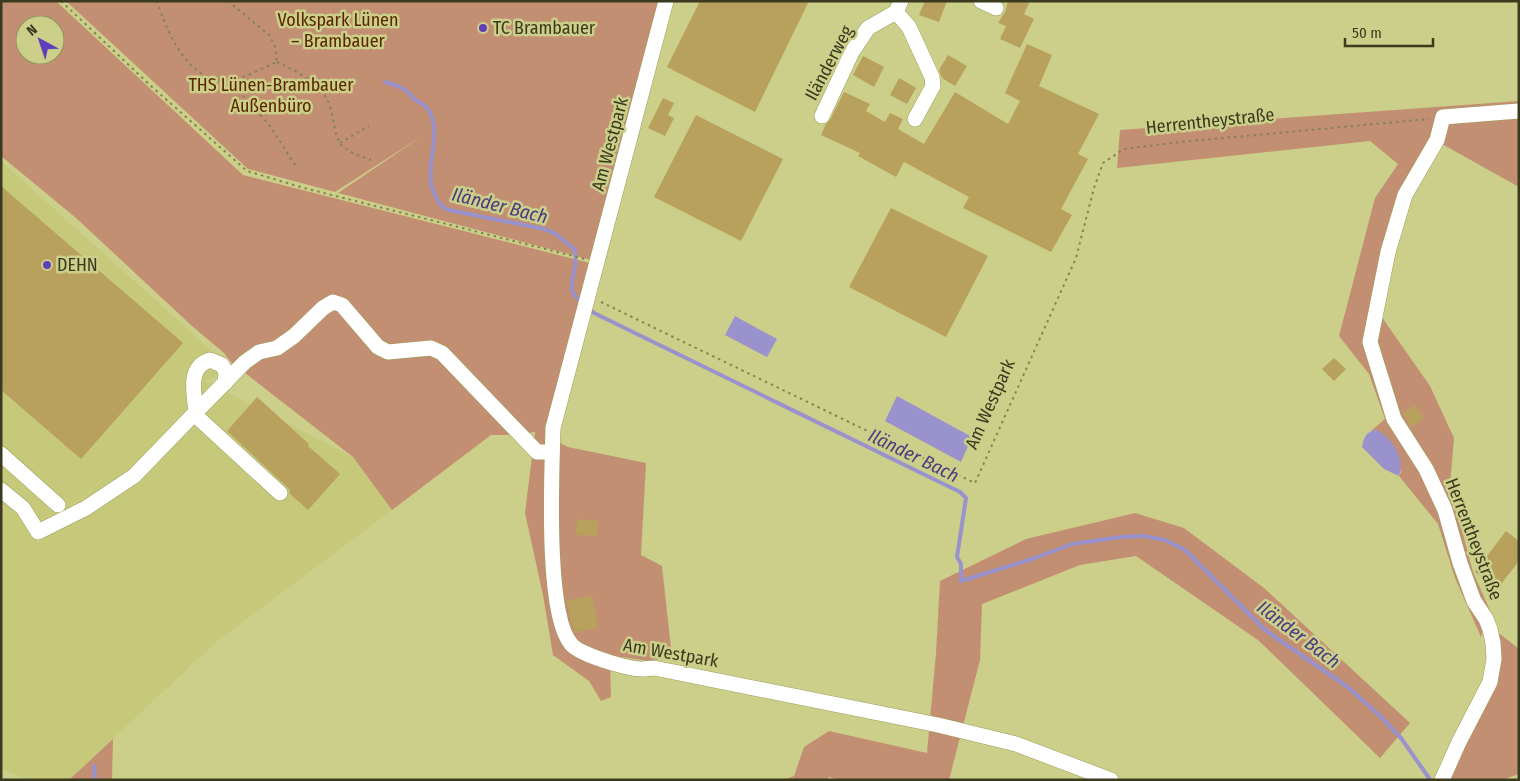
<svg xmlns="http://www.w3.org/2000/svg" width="1520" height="781" font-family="'Fira Sans Condensed',sans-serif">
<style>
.built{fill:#c6c97a;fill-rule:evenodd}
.green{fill:#c38f72;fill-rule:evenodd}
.water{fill:#9a92cc}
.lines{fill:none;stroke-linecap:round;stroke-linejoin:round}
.stream{stroke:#9a92cc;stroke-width:4}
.building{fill:#b8a05d}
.minor-casing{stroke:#9b9e59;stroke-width:16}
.path{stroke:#828453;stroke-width:2;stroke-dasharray:2.5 4;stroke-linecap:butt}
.minor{stroke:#fff;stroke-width:15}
.poi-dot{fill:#6040b8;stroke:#cccf89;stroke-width:2}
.labels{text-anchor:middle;stroke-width:5;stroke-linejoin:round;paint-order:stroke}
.park-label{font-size:18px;fill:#5b2600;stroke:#cccf89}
.poi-label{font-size:18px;fill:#3a3b1e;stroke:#cccf89;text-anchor:start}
.street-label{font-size:18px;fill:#3a3b1e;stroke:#cccf89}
.water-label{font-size:19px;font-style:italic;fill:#4a3a82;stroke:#cccf89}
</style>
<rect width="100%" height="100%" fill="#cccf89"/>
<!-- built -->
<path class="built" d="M1,161L233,370L205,381L353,457L392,510L216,642L69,780H29L1,769ZM146,437L38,543L37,542V541Z"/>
<!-- green -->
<g class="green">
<path d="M1,1H56L243,175L594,264L550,438L568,447L646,463L641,555L662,566L672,657L647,661L622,657L610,659L611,697L601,701L589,681L553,655L543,595L525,513L535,432L509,435H491L392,510L353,457L231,362L224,353L192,326L76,218L1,156ZM25,25H55V55H25Z"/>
<path d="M66,1H665L595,261L338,193L422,136L335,192L248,169Z"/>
<path d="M1519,101V187L1442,144L1406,204L1379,313L1430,386L1454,438L1450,485L1473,572L1492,615L1486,619L1481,637L1455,578L1438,524L1399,476L1401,472L1377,430L1371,431L1385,419L1369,374L1339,336L1375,198L1398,164L1370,141L1117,168L1120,130Z"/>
<path d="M1135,513L1184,528L1264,588L1410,723L1380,758L1258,640L1136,556L1080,565L982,604L980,660L949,780H839L829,777L827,780H783L794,776L804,747L829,731L927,753L936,653L940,581L1026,539Z"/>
<path d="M1495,630L1519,649V774L1502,780H1447L1490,690Z"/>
<path d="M113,739L112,780H69Z"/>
</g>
<!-- water -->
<g class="water">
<path d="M735,316L777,339L767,357L725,335Z"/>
<path d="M897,396L972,437L961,462L885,421Z"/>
<path d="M1377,430C1393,439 1405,458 1399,476L1384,469L1362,447C1364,437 1366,431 1377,430Z"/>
</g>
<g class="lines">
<!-- stream -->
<g class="stream">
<path d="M385,82C392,84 401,86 406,91C409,93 412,96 414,99C418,102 424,104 427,108C446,132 420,170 436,197C440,204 441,207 449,210L544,229L556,234L575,250C575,255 576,261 575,266C573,282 566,289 581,302"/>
<path d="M588,308L594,313L960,492L966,498L957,557L961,564V581L1035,558L1072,544L1121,537L1144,536L1165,540L1185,550L1265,630L1349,688L1381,717L1401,738L1429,778"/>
<path d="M94,766L95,780"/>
</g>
</g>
<!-- building -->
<g class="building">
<path d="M700,1H809L755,112L667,67Z"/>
<path d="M925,1H947L939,22L919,15Z"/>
<path d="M1008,1H1030L1024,14L1034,19L1020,48L1000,39L1006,26L998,23L1005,12Z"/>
<path d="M1027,44L1052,55L1039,86L1099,114L1078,154L1088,159L1061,209L1072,215L1051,252L963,208L969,197L904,162L896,177L858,156L860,153L821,135L826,124L830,120L844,92L870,104L866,111L885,122L890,113L903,119L898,129L924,144L955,92L1008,124L1020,101L1005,93Z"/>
<path d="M948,55L967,66L955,86L942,78L939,70Z"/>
<path d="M863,56L884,67L874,87L853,75Z"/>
<path d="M899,78L916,88L907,104L890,95Z"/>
<path d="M663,98L674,103L668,115L674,118L665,136L648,128Z"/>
<path d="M696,115L783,159L741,241L654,197Z"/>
<path d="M1,186L183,343L81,459L1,390Z"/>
<path d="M891,208L988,256L946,337L849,287Z"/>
<path d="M1334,358L1346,369L1334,381L1322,369Z"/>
<path d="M257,397L309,444L308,446L340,474L308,510L289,493L290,490L286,486L227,431Z"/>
<path d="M1415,405L1424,419L1411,427L1402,413Z"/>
<path d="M577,519L598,521L597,536L576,535Z"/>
<path d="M1506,531L1519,541V561L1497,589L1475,572Z"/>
<path d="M593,596L598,628L575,632L572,625L566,600Z"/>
</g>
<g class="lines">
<defs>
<g id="minor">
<path d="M666,1L553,428C552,471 545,614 571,644C580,655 628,669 642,669C646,669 650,668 654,668L938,725L1016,744L1111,780"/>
<path d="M981,1L996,8"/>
<path d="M896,12L909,27L932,77L933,86L915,119"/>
<path d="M822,116L852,52L868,28L896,12L901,1"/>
<path d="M196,412C194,393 187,367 210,360L222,365L226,372L225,383"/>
<path d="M194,414L245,362L259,352L277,348L294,336L323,308L333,302L342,305L378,347L388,352L431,348L442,353L537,452H552"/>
<path d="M1,454L58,505"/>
<path d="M1,490L23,508L38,532L86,508L134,476L194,414L280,493"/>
<path d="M1442,780L1459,742L1490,682L1494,659L1493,643L1490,629L1486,619L1474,601L1460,563L1445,510L1426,469L1394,419L1370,342L1388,252L1405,195L1437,140L1443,117L1519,111"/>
</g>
</defs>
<!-- minor casing -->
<use href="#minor" class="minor-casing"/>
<!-- path -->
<g class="path">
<path d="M61,1L151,86L247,171L304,188L585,259"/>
<path d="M157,1C166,30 186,76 219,80C222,80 227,82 230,81C241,80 266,66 277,62L276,49L270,36L228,1"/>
<path d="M277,62C294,70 315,80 325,96C336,111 331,140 346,149C353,154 363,157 371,160"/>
<path d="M230,81L270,126L297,168"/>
<path d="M340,143L369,126"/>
<path d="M601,302L975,483L1076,258L1094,188L1103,163L1124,149L1180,142L1429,119"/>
</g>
<!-- minor -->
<use href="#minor" class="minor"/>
</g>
<!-- markers -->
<g class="poi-dot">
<circle cx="483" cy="28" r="5"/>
<circle cx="47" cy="265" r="5"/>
</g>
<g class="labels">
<!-- park labels -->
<g class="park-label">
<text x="338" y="26">Volkspark Lünen<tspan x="338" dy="21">– Brambauer</tspan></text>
<text x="271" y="91">THS Lünen-Brambauer<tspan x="271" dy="21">Außenbüro</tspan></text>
</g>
<!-- poi labels -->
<g class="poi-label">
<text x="493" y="34">TC Brambauer</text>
<text x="57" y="271">DEHN</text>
</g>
<!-- street labels -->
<g class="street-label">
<text transform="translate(829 63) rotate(-62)" y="6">Iländerweg</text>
<text transform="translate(1210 121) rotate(-6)" y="6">Herrentheystraße</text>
<text transform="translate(610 144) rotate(-75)" y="6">Am Westpark</text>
<text transform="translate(990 404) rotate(-66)" y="6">Am Westpark</text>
<text transform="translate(1474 539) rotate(69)" y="6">Herrentheystraße</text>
<text transform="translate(671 653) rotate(10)" y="6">Am Westpark</text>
</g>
<!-- water labels -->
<g class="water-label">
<text transform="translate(500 205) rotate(14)" y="7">Iländer Bach</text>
<text transform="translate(914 455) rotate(26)" y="7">Iländer Bach</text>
<text transform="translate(1299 634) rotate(37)" y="7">Iländer Bach</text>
</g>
</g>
<!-- border -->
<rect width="1520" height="781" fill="none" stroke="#3a3b1e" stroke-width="5"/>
<!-- north arrow -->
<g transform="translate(40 40) rotate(320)"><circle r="24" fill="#cccf89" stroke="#92945e"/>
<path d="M0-4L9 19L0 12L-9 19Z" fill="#6040b8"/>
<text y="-8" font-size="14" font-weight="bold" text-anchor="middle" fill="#3a3b1e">N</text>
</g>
<!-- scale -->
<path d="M1345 38v8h88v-8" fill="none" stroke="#3a3b1e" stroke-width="2.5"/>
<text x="1352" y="38" font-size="15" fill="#3a3b1e" stroke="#cccf89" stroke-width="4" paint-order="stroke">50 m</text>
</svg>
